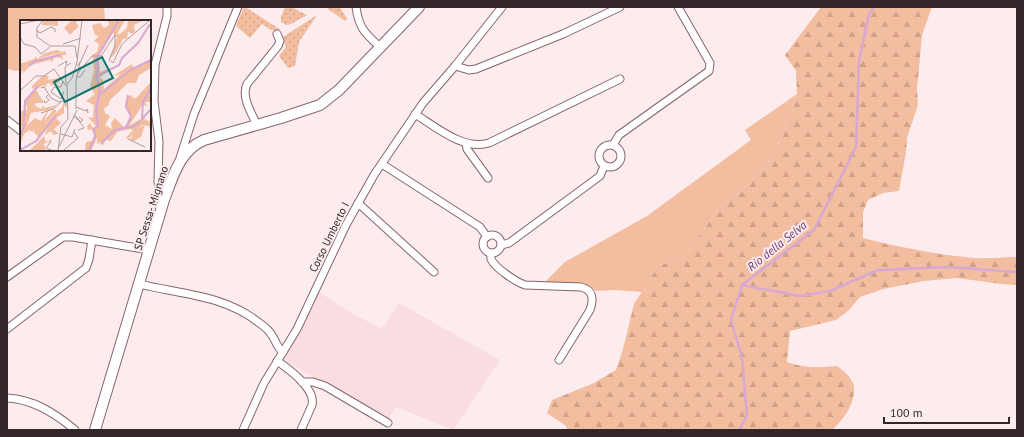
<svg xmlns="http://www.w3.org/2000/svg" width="1024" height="437" font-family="'PT Sans',sans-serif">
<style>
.built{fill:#f9dde0}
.green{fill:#f3bda0}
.forest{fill:url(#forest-firs)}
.garden{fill:url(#garden-dots)}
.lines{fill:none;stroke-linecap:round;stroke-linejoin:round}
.stream{stroke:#d7a9d2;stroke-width:2.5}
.street-casing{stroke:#86656a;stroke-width:9}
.secondary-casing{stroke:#86656a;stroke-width:12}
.street{stroke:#fff;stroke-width:7}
.secondary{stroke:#fff;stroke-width:10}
.labels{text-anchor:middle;stroke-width:4;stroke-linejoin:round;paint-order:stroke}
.street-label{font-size:11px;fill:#332628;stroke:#fcecee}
.water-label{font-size:12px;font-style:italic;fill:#713a6e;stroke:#fcecee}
.inset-river{fill:none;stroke:#d7a9d2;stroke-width:2}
.inset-road{fill:none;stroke:#ac9d9f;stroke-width:1}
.view{fill:#0f766e;fill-opacity:0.15;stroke:#0f766e;stroke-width:2}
.inset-edge{fill:none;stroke:#332628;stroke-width:2}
</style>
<defs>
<pattern id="forest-firs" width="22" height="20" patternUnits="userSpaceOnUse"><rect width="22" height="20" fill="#f3bda0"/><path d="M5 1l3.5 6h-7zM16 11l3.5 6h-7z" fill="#d1a28a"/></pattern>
<pattern id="garden-dots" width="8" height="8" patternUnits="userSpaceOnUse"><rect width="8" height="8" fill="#f3bda0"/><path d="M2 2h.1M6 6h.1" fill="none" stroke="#d1a28a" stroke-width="1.8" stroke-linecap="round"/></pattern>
</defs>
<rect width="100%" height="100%" fill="#fcecee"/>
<!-- built -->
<path class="built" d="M319,292L351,313L382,329L399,303L500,360L453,430L396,407L388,420L282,359Z"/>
<!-- green -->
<g class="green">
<path d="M7,7H104L105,21H21V70L16,71L7,69Z"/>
<path d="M797,94L774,156L739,193L719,208L682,260L659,265L642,292L614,290L596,291L586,284L545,282L565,262L647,216L751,140L745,130Z"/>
</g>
<!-- forest -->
<path class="forest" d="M821,7H932L922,35L917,89L918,105L907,138L906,152L899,191L883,193L868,200L863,212V238C899,247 937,255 974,258C988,259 1003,257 1017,257V285L1001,284L957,278L924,281L883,289L860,297L848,311L836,320L790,331L787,362C803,368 820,368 837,366C843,370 853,378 854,387C855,404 844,419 832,430H568L565,425L547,413L552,400L594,383L616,370L623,349L634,304L659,265L682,260L719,208L739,193L774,156L797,94L796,71L785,55Z"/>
<!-- garden -->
<g class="garden">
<path d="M244,7H245L281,30H271L262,24L250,38L236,26Z"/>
<path d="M285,7H291L307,15L291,24L286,25L281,22V17Z"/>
<path d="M329,7H340L347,19L345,21L328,9Z"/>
<path d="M317,15L299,42L295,66L288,68L279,56L286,47L283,37Z"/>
</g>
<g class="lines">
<!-- stream -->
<g class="stream">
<path d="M742,285L800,296L830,291L878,270L948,267L1017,272"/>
<path d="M739,430L747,416L742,358L731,320L742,285L814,230L856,147L859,61L869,14L874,7"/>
</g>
<defs>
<g id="street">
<path d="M356,7C359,29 365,33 381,48"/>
<path d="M455,66L469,70L476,69L563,34L620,7"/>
<path d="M415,114C436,127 464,151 489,143L620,79"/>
<path d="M7,120L21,131"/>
<path d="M257,125C251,112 241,97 247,84L278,46L280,41L277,34"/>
<path d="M466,143L467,149L488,178"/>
<circle cx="610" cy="156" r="11"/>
<path d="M613,145L619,135L709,71L710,63L678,7"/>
<path d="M180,158L194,114L238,7"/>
<path d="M382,164L480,227L487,237"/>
<path d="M164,200L159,190L158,182L159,141L154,101L155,65L167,16V7"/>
<path d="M358,203L434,272"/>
<circle cx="492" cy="244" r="9"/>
<path d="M501,245L509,243L600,176L604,166"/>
<path d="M490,253C491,255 491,257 491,259C495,268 516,282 525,285L581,287C593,290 594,299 590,310L559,360"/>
<path d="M7,277L63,237H73L149,250"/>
<path d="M139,284C180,294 224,295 258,322C264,326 270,331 273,337C277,343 277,348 283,352"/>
<path d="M7,329L86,268L89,259L92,240"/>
<path d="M277,361C289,369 316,389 312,405L301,430"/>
<path d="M302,382H313L325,386L388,423"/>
<path d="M7,398C33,399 55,413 75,430"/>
<path d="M243,430L264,383L297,329L346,225L374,175L423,103L455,66L502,7"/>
</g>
<path id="secondary" d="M95,430L164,200C173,177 179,151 204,140L281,118L320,105L339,90L419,7"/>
</defs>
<!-- street casing -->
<use href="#street" class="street-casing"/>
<!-- secondary casing -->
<use href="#secondary" class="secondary-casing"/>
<!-- street -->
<use href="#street" class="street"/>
<!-- secondary -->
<use href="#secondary" class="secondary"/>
</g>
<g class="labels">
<!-- street labels -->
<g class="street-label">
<text transform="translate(151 208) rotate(-72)" y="4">SP Sessa- Mignano</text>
<text transform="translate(329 237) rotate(-64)" y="4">Corso Umberto I</text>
</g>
<!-- water labels -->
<g class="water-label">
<text transform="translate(777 246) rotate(-39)" y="4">Rio della Selva</text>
</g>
</g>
<!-- overview -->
<g transform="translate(20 20)">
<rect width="131" height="131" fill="#fcecee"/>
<path d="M23,0H38V6L22,5ZM37,30L42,32L17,39L25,33ZM26,55L29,57L27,60L39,58V62L31,66L30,63L26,64L25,68L23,65L16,70L24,83H16L15,86L21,89L23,85L24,88L37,85L28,91L24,101L34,89L37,91L25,104L22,113L17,109L14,113V107H17L28,90L11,93L8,101H5L7,88L5,80L18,66L12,69V66L21,57ZM125,105L121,117L114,121L110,120L113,114L108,119L106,118L111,112ZM24,116L26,122L32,119L30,125V121L24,124L26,131H9Z" fill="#f3bda0"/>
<path d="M88,0H105L97,14H100L107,8L108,0H124L114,5L115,12L112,14L108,12L107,19H103L95,34L90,38L97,18L93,13L79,36L80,52L92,48L79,58L83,59L84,69L101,54L93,56L112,44L113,47L123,45L131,38V48L119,55L116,63H108L90,80L88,86L84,88L85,93L90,96L85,105L92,109L91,103L95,98L104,107L112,96L105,86L107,77L112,75L113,78H116L131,62V82H125L128,87L123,84L109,106L125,96L124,99L131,102V112L129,106L123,105L114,111L110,109L97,112L91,121L86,120L83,125L80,124L77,128L81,122L77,124V118L71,131H65L66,122L72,121L75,115L71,109L68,110L67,106L70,103L73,108L76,106L68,97L73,98L74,85L66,81L75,74L70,67L74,50L72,35L77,32L79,24L74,21L79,16L75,15L72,5L80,3L84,8L89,5ZM45,31L47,35H42L43,40L39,37L34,38L32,42L30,40L11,45L0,56L4,50L0,52V44L14,39L16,36L17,39H23ZM5,80L7,96L3,99L6,102L10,98L6,106L15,98L21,101L18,107H14L13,112L9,110L4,114L0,125V111L3,105L0,108V92L5,90ZM44,81L48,84L47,88L44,85V93L36,98L41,103L34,109L39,114L33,115L31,111L24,116L28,108L17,121L0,131L17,120L18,117L14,112L17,109L22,113L23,106L42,87Z" fill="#f3bda0"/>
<path d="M52,0H58L56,3L59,6L50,15L44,8Z" fill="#f3bda0"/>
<path class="inset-river" d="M9,46L15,41L40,35M76,57L99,45L102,38L118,23L130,4M78,76L112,49L131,40M122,99L123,82L131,68M122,99L131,89M4,101L5,81L18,66M106,108L111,96L106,87L108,75M0,117L5,103M82,122L95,110L114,106L121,101M0,130L16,121L36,95M69,131L75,116L74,109L78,106L76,91L80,68L76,57L78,48L76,39L99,0"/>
<path class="inset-road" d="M23,0L17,8V17L30,26H55L57,38M0,4L19,0M16,10L20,13L31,7L35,9V12M0,17L4,24L15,27L21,34L30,27M43,24L61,18M60,43L68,25M38,46L47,41L46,45M57,54L72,36H81L95,15V26L89,40L93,43L102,24L130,0M56,57H60L65,50M43,61L41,67H34L31,72L41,79L44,71M46,64L45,47L51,43M21,68L24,67L31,78L39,82L49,80M0,71L16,56H24L34,49L46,66M24,80L25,83L29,80L26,77L28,75M56,87L66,91L67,89L68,93M56,89V61L60,42L57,46M21,93L33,89L41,82M55,95L64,108L58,110M53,96L61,102L63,100L59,97M41,114L52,117L55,109M108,119L125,127M31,121L26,128L34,131M39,127L57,90M44,130L58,118L54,112M38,131L41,107L48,99L47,64L52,58L57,42L62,0"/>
<path class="view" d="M82,37L93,58L45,82L34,62Z"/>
<rect width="131" height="131" class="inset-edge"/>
</g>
<!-- border -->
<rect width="1024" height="437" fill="none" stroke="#332628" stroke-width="16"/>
<!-- scale -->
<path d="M884 417v6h125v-6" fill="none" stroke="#332628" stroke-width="2"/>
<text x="890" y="417" font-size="12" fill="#332628" stroke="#fcecee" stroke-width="3" paint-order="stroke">100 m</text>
</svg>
